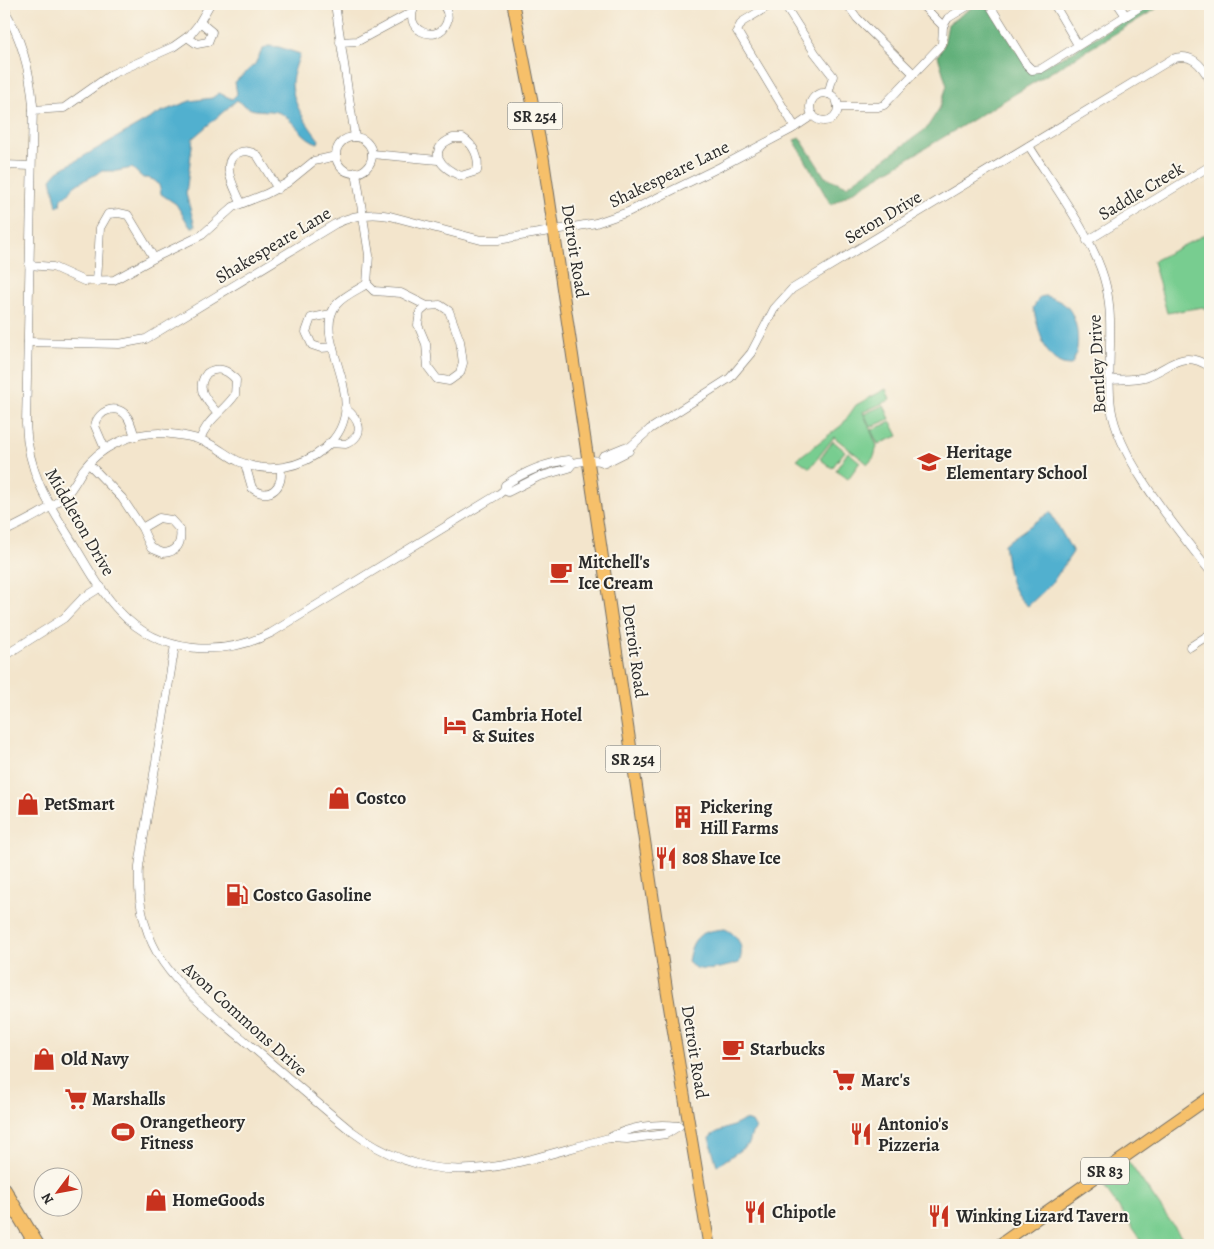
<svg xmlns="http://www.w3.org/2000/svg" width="1214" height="1249" font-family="Alegreya,serif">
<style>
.green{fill:#78cd90;stroke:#527c5e}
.forest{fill:#62b07a;stroke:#466e52}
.water{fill:#51b0cf;stroke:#3e6e7d}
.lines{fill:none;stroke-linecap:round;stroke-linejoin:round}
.street-casing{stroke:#716c63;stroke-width:9}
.primary-casing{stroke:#716c63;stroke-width:13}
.highway-casing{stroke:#716c63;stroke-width:16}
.street{stroke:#fff;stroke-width:8}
.primary{stroke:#f6c06b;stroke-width:11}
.highway{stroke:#f6c06b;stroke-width:14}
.labels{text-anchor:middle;stroke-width:4;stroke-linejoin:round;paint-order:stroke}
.shield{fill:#fbf7ec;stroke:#696865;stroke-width:1}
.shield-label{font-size:16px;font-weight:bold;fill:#2b2b2b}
.street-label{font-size:18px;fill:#2b2b2b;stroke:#fbf7ec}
.poi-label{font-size:18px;font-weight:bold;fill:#2b2b2b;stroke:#fbf7ec;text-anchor:start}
</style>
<rect width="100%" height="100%" fill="#fbf7ec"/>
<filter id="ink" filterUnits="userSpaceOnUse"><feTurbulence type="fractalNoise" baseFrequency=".02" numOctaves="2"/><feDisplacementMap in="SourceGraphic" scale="10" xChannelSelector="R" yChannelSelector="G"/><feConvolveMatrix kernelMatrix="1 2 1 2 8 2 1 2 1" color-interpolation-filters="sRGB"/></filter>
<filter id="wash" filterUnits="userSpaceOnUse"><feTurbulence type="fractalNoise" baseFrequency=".0096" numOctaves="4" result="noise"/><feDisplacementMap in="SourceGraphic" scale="20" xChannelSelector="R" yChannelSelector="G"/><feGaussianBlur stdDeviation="1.12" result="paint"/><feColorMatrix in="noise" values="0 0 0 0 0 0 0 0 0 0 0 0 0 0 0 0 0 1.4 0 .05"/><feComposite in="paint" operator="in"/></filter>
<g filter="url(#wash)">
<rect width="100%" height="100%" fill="#f3e5cc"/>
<!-- green -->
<g class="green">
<path d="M1210,232V311L1203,307L1167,313L1153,261Z"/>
<path d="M886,389L890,400L863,412L877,446L874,457L868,464L834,437L810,468L797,459L842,425L856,405Z"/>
<path d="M884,405L890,419L871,427L864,414Z"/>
<path d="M891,422L898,436L878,444L871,430Z"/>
<path d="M833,441L845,451L832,468L820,459Z"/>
<path d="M848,452L860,462L848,479L836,470Z"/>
<path d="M1128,1161L1187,1245H1145L1099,1180Z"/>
</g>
<!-- forest -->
<path class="forest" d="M977,4H986L1031,72L1067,55L1149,4H1164L831,205L794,140L800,138L825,177L847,186L926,129L939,109L947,86L938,56L944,45L948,24Z"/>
<!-- water -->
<g class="water">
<path d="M268,46L279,47L300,54C297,63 292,75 292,84C293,105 307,124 319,140L318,143C303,139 295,122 282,114C272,109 261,112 251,109C246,107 241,103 237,100L193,138L186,194L195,226L193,227H190L176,204L161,194C161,184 154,177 143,178L132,168L117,171H101C91,178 85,179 76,185C70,189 72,193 61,198L60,205L57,206L51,179L58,171L161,112L190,101L212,98L219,93L232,99L237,94L235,82L255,64L262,50Z"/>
<path d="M1045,296C1053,298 1064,302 1069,309C1079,323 1081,351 1071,365C1044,366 1039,328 1033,308L1040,297Z"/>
<path d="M1050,512L1073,552L1052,583L1028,606C1008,591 1008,568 1004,544Z"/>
<path d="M725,929C739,935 745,949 739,963C724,967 699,976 688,962C692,936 700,931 725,929Z"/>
<path d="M744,1120L752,1122L756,1129L752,1133L749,1144L717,1166L709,1138C715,1130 734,1128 744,1120Z"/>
</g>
</g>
<g filter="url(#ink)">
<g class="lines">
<defs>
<g id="street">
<path d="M335,4L355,137"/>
<path d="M417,4C398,28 438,47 447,22C449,15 447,9 442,4"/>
<path d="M772,4L742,22L737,31L795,127"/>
<path d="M784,4L815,53L833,76L828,94"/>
<path d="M847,4L857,18L914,74"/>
<path d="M989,4L1026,64L1032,70L1041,69L1143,5"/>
<path d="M1054,4L1078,45"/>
<path d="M1118,4L1126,16"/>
<path d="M4,9C22,39 30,70 33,105L26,424C28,473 47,502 73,543C87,566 101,592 120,612C159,654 222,658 271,633L499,494L504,490L505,485C524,472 545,463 569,460L573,463L569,468L538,477L508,492L504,490"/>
<path d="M943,26L948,18L971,4"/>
<path d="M187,37L197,44L208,42L212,32L200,22"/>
<path d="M340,42L358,41L412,12"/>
<circle cx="824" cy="107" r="14"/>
<path d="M838,107H878L884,105L942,44L943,26L921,4"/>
<path d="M33,110L64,108L112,74L173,47L190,35L198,25L210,4"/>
<circle cx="354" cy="155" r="18"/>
<path d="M453,138H463C474,145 480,158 477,171L461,176C441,168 425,150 453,138Z"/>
<path d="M1029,146C1054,186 1096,241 1106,286C1115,325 1106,367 1111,407C1118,459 1178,530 1210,571"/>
<path d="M372,154L438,160"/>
<path d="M4,165L31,166"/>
<path d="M356,172L369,255L367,284"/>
<path d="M241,203C236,190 218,162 238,153C245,150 250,151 257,155L278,189"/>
<path d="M1087,241L1210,166"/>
<path d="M29,265L53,267L84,281L114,280L156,257L202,235L233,207L266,194L287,183L314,161L336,156"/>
<path d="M97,282L100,228L108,214L119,213L128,215L154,258"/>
<path d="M367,284L374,291L401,293L427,306L440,305L449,311L460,341L463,363L460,373L449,381L437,379L428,367L426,344L418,325L420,312L427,306"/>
<path d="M331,314L311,318L306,332L312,345L321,348L333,347"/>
<path d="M28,342L119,344L146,339L335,224C353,215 370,212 390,216L481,240H498L596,223L628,212L720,167L792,129L813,115"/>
<path d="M1110,380C1121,379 1134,380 1145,377C1171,368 1181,348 1210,367"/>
<path d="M200,440C207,419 223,412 235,395L236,380C228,370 218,366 207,373C194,389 207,400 217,413"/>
<path d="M329,443L346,444C367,434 359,419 345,408"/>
<path d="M629,448L650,429L730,378L751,353L774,309L792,289L1172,59C1191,52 1201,64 1210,80"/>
<path d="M105,449L95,426C98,410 118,402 128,418C131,423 133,431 135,437"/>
<path d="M573,463C583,461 596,458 605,463L629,451V448L625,447L603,456L601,461"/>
<path d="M89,464L122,498L142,528L151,548L163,553C177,552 182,544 180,530L171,520L159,518L142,528"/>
<path d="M245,464L252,488C269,502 285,486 280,468"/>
<path d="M4,532C24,522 49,510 66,495C73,488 77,479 83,470C100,447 130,433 159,433C176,434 195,436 210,444C220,449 229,457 240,462C268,474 301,468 325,448C378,403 309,342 336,305C343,296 357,290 367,284"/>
<path d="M175,645L139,866C134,959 187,992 251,1046C284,1074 317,1103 350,1130C441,1198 510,1163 609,1138C629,1127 655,1123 678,1126"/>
<path d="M1190,647L1210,634"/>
<path d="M4,656L64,618L82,599L101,587"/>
<path d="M611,1138L627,1139L666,1134L679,1126"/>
</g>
<g id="primary">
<path d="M513,4L543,157L667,992L709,1245"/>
<path d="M999,1245L1210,1097"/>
</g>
<path id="highway" d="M4,1190L37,1245"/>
</defs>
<!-- street casing -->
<use href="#street" class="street-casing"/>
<!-- primary casing -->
<use href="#primary" class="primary-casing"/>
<!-- highway casing -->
<use href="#highway" class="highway-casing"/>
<!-- street -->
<use href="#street" class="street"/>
<!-- primary -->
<use href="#primary" class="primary"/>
<!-- highway -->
<use href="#highway" class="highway"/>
</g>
</g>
<!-- icons -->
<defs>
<symbol id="school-bare" viewBox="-9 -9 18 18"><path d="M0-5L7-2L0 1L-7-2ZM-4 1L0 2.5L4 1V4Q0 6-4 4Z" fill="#c8321e" stroke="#fbf7ec" stroke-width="2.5" paint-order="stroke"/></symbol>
<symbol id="cafe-bare" viewBox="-9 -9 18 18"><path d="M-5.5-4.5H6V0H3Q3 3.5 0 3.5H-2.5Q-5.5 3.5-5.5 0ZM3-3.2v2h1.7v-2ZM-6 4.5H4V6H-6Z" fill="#c8321e" stroke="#fbf7ec" stroke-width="2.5" paint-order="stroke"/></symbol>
<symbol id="hotel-bare" viewBox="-9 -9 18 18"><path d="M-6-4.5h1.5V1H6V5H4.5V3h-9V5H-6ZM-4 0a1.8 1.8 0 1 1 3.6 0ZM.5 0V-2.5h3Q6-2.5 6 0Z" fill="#c8321e" stroke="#fbf7ec" stroke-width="2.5" paint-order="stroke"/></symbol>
<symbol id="shop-bare" viewBox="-9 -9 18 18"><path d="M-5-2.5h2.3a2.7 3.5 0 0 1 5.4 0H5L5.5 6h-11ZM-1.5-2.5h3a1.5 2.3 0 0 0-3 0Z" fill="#c8321e" stroke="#fbf7ec" stroke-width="2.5" paint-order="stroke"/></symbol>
<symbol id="building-bare" viewBox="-9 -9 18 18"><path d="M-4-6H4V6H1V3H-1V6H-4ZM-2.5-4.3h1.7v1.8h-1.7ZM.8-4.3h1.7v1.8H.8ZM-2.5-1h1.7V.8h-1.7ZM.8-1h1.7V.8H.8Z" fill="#c8321e" stroke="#fbf7ec" stroke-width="2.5" paint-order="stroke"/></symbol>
<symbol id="restaurant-bare" viewBox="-9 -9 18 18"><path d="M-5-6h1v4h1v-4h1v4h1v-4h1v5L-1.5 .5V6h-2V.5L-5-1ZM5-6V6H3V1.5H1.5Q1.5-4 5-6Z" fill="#c8321e" stroke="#fbf7ec" stroke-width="2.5" paint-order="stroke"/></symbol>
<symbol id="fuel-bare" viewBox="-9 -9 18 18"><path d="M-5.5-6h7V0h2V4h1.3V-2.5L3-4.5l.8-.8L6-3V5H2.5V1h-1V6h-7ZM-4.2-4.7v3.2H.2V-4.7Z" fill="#c8321e" stroke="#fbf7ec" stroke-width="2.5" paint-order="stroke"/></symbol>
<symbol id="supermarket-bare" viewBox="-9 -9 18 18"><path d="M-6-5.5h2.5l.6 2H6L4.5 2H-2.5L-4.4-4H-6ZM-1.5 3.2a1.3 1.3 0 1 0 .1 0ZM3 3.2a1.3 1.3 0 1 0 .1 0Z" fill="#c8321e" stroke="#fbf7ec" stroke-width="2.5" paint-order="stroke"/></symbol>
<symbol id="stadium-bare" viewBox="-9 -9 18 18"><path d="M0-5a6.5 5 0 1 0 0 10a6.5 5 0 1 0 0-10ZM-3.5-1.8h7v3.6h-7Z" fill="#c8321e" stroke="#fbf7ec" stroke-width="2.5" paint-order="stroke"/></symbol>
</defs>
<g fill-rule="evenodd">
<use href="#school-bare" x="913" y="446" width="32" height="32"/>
<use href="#cafe-bare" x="545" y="556" width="32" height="32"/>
<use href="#hotel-bare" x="439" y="709" width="32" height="32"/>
<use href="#shop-bare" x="323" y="782" width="32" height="32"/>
<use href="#shop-bare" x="12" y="788" width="32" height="32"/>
<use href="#building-bare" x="667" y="801" width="32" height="32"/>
<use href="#restaurant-bare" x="650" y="842" width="32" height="32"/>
<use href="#fuel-bare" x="221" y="879" width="32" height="32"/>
<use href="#cafe-bare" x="717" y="1033" width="32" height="32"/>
<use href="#shop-bare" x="28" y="1043" width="32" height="32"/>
<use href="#supermarket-bare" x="828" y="1064" width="32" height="32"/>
<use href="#supermarket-bare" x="60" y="1083" width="32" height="32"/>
<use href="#stadium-bare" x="107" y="1116" width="32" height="32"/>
<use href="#restaurant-bare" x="845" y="1118" width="32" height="32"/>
<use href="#shop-bare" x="140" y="1184" width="32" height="32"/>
<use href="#restaurant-bare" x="739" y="1196" width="32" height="32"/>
<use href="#restaurant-bare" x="923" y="1200" width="32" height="32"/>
</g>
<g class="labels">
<!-- shield labels -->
<g class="shield">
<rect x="507.5" y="102.5" width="55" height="27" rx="4"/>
<rect x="605.5" y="745.5" width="55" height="27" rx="4"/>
<rect x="1081" y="1157.5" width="48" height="27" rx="4"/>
</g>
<g class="shield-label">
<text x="535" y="122">SR 254</text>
<text x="633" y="765">SR 254</text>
<text x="1105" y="1177">SR 83</text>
</g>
<!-- street labels -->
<g class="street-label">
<text transform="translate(669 174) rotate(-26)" y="6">Shakespeare Lane</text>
<text transform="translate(1141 191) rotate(-31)" y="6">Saddle Creek</text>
<text transform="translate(883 217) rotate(-31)" y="6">Seton Drive</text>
<text transform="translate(273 245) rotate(-31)" y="6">Shakespeare Lane</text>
<text transform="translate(575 251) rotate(81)" y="6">Detroit Road</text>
<text transform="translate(1097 364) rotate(-93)" y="6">Bentley Drive</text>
<text transform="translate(80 522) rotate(60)" y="6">Middleton Drive</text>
<text transform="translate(635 651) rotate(82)" y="6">Detroit Road</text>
<text transform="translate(245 1019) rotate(42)" y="6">Avon Commons Drive</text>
<text transform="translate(695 1052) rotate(81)" y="6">Detroit Road</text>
</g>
<!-- poi labels -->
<g class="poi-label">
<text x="946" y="458">Heritage<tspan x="946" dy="21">Elementary School</tspan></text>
<text x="578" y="568">Mitchell's<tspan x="578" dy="21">Ice Cream</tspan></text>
<text x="472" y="721">Cambria Hotel<tspan x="472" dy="21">&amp; Suites</tspan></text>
<text x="356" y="804">Costco</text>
<text x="44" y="810">PetSmart</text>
<text x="700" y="813">Pickering<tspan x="700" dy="21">Hill Farms</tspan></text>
<text x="682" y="864">808 Shave Ice</text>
<text x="253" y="901">Costco Gasoline</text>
<text x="750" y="1055">Starbucks</text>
<text x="61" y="1065">Old Navy</text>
<text x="861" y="1086">Marc's</text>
<text x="92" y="1105">Marshalls</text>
<text x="140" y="1128">Orangetheory<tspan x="140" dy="21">Fitness</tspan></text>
<text x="878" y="1130">Antonio's<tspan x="878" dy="21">Pizzeria</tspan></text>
<text x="172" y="1206">HomeGoods</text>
<text x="772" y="1218">Chipotle</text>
<text x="956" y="1222">Winking Lizard Tavern</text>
</g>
</g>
<!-- margin -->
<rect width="1214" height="1249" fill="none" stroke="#fbf7ec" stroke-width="20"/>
<!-- north arrow -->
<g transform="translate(58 1192) rotate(238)"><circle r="24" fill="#fbf7ec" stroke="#a8a59f"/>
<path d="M0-4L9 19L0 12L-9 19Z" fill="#c8321e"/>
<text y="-8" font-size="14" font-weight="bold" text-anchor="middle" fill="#2b2b2b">N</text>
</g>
</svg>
